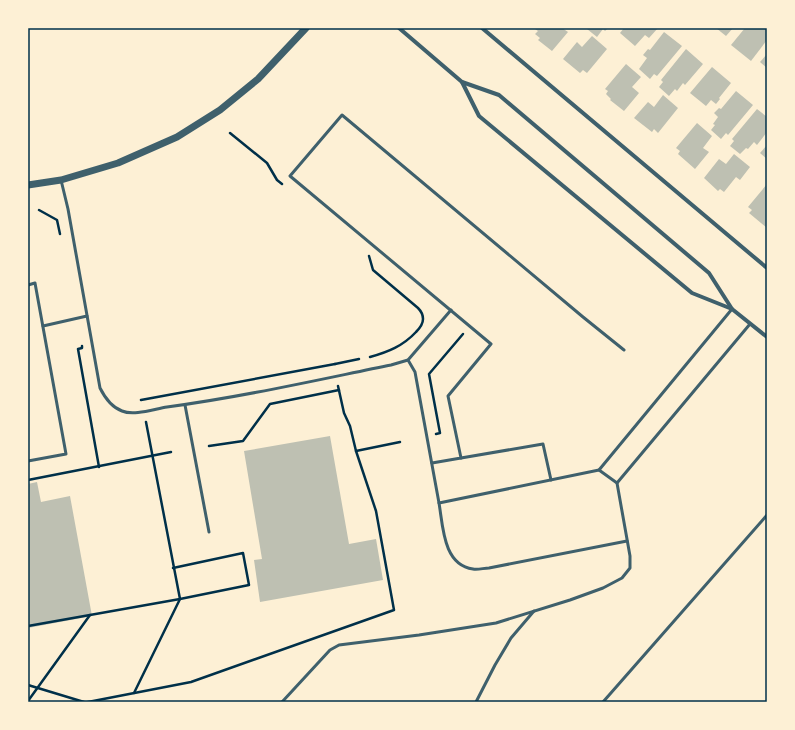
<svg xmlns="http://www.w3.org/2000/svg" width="795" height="730" font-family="'Roboto Condensed',sans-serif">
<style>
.building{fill:#bec0b2}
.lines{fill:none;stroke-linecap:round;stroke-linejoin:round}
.path{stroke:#003049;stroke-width:2.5}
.service{stroke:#3f606c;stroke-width:3}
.minor{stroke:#3f606c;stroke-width:4}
.tertiary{stroke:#3f606c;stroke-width:7}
.neatline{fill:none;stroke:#003049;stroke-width:1.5}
</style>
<rect width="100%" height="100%" fill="#fdf0d5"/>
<!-- building -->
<g class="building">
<path d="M535,28H562L568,32L552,51L538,40L540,38L535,34L538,31L535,29Z"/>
<path d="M588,28H608L605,31L603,29L597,37L587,29Z"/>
<path d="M624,28H658L649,38L645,35L635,46L620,33Z"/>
<path d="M716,28H733L726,36Z"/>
<path d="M745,28H764L767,30V40L751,61L731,45Z"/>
<path d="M664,32L682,46L657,76L654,74L650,79L639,69L647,58L643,55L648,49L650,50Z"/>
<path d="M592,36L607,49L587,73L583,70L580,73L563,59L577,42L582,47Z"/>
<path d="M686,49L703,64L685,85L683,83L677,91L675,89L669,96L659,87L663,82L661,80Z"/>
<path d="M767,54V68L760,62Z"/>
<path d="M626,64L641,77L632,87L639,93L624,111L610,100L611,99L606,94L608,91L605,89Z"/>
<path d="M712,67L731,83L719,98L720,99L716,104L711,100L706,106L690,93Z"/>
<path d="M736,91L753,105L728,135L726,133L721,139L711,130L715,125L713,124L718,117L714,113L719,108L721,109Z"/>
<path d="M663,95L678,108L658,133L654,129L652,132L634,118L648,102L654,107Z"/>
<path d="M757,109L767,117V132L757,145L754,142L748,149L746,148L740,154L730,146L734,141L732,139Z"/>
<path d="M697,123L712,136L703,148L709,152L695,169L678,154L680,151L676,148Z"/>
<path d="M767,145V159L760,153Z"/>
<path d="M734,154L750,167L740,180L736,177L724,192L720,189L718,191L704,178L719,159L726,164Z"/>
<path d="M767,184V228L749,213L752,210L748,207Z"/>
<path d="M330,436L349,544L376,539L383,580L260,602L254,560L262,559L244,451Z"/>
<path d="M37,482L41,502L70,496L92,616L28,628V484Z"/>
</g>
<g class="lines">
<!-- path -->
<g class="path">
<path d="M230,133L267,163L277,180L282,184"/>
<path d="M39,210L57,220L60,234"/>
<path d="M369,256L373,270L418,308C421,311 423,315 423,319C423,324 419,329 416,332C403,346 388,352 370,357"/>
<path d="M82,346V348L78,349L99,467"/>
<path d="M335,364L359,359"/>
<path d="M141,400L335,364"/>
<path d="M436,434L440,433L429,374L463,334"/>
<path d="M209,446L243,441L270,404L339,390"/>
<path d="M356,451L400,442"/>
<path d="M28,480L171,452"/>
<path d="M28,626L180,599L249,585L243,553L173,568"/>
<path d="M28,685L84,702"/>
<path d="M134,693L180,599L146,422"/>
<path d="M28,701L90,615"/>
<path d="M88,702L191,682L394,610L376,511L356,451L350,426L344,413L338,386"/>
</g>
<!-- service -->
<g class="service">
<path d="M61,180L68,209L100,388C105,398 111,407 122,411C134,416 154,409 167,407C242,397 317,380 391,365L408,360L451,310"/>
<path d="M28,285L35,283L66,454L28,461"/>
<path d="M43,326L87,316"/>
<path d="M408,360L415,372L439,503"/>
<path d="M185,405L209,532"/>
<path d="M461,458L543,444L551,480"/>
<path d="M432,463L461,458L448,396L491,344L290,176L342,115L583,317L624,350"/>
<path d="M599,470L439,503C443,526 443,565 473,569C478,570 484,568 489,568L627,541"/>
<path d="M617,483L750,324"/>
<path d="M282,702L330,650L339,645L419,635L496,623L570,600L603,588L622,578L630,568V556L617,483L599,470L732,309"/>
<path d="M476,702L495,665L511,638L534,611"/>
<path d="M603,702L767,515"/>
</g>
<!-- minor -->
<g class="minor">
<path d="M399,28L462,82L499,95L709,273L732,309"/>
<path d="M482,28L767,268"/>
<path d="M462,82L479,116L692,293L732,309L767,337"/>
</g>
<!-- tertiary -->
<path class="tertiary" d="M28,185L61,180L118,163L177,137L220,110L258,79L306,28"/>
</g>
<!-- border -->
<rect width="795" height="730" fill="none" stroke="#fdf0d5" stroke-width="58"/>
<rect x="29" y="29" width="737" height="672" class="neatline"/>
</svg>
